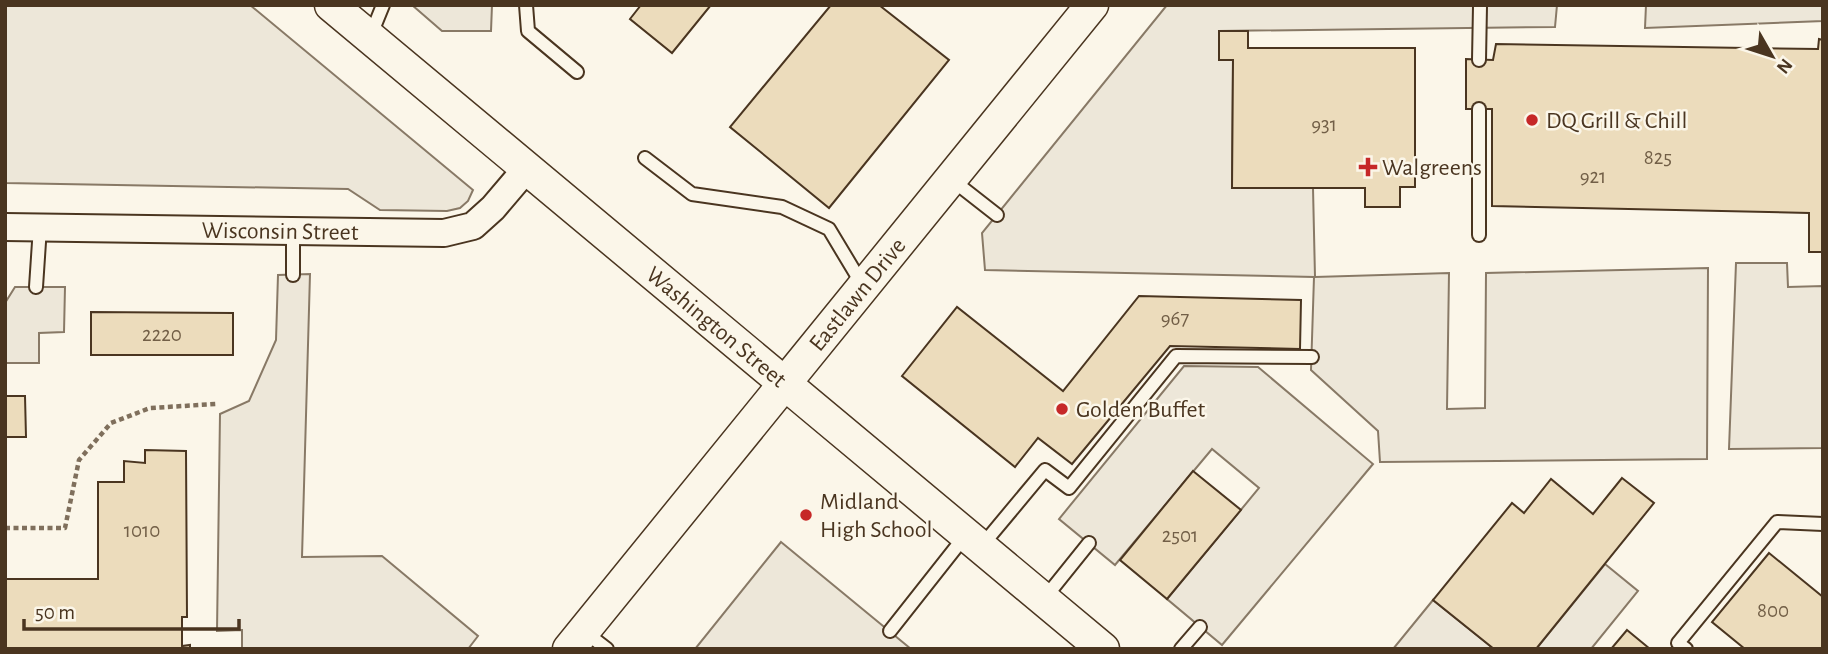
<svg xmlns="http://www.w3.org/2000/svg" width="1828" height="654" font-family="'Alegreya Sans',sans-serif">
<style>
.parking{fill:#ede7d9;stroke:#887966;stroke-width:2}
.building{fill:#ecdcbc;stroke:#4a3520;stroke-width:2}
.lines{fill:none;stroke-linecap:round;stroke-linejoin:round}
.service-casing{stroke:#4a3520;stroke-width:16}
.minor-casing{stroke:#4a3520;stroke-width:30}
.tertiary-casing{stroke:#4a3520;stroke-width:35}
.path{stroke:#7f6f5c;stroke-width:4.5;stroke-dasharray:5 3.5;stroke-linecap:butt}
.service{stroke:#fbf6e9;stroke-width:12}
.minor{stroke:#fbf6e9;stroke-width:26}
.tertiary{stroke:#fbf6e9;stroke-width:32}
.poi-dot{fill:#c62828;stroke:#fbf6e9;stroke-width:2.5}
.labels{text-anchor:middle;stroke-width:5;stroke-linejoin:round;paint-order:stroke}
.number-label{font-size:21px;fill:#725f47}
.poi-label{font-size:24px;fill:#4a3520;stroke:#fbf6e9;text-anchor:start}
.street-label{font-size:24px;fill:#4a3520;stroke:#fbf6e9}
</style>
<rect width="100%" height="100%" fill="#fbf6e9"/>
<!-- parking -->
<g class="parking">
<path d="M5,5H250L473,190L468,201L460,208L447,211L380,210L348,189L5,183Z"/>
<path d="M412,5H492L491,31H442Z"/>
<path d="M1167,5H1557L1555,27L1219,31V59L1233,60L1232,188H1313L1315,277L1449,273L1447,409L1485,408L1486,273L1708,268L1707,459L1380,462L1378,431L1311,370L1314,277L985,270L982,233Z"/>
<path d="M1646,5H1823V21L1645,28Z"/>
<path d="M1736,263H1787L1788,287L1823,286V448L1729,449Z"/>
<path d="M310,274L302,557L382,556L478,636L468,649H242V630L217,631L220,414L249,401L276,340L278,275Z"/>
<path d="M15,287H65L64,332L39,333V363H5V303Z"/>
<path d="M1184,366L1258,367L1373,464L1222,645L1167,599L1259,488L1212,449L1115,565L1059,519Z"/>
<path d="M781,542L911,649H695Z"/>
<path d="M1605,564L1638,591L1591,649H1536Z"/>
<path d="M1433,600L1494,649H1393Z"/>
</g>
<!-- building -->
<g class="building">
<path d="M641,5H711L672,53L630,19Z"/>
<path d="M831,5H879L949,60L829,208L730,127Z"/>
<path d="M1219,31H1248V48H1415V187H1400V207H1365V188H1232L1233,60H1219Z"/>
<path d="M1819,39L1823,40V252H1809V213L1492,206V109H1466V59L1493,60L1496,44L1818,49Z"/>
<path d="M1139,296L1301,300L1300,349L1170,346L1072,464L1038,438L1015,467L902,376L957,307L1063,391Z"/>
<path d="M91,312L233,313V355H91Z"/>
<path d="M5,396H25L26,437H5Z"/>
<path d="M145,450L186,451L187,617H182V646L190,645V649H5V579H98V482H124V461L145,463Z"/>
<path d="M1193,471L1241,510L1167,599L1120,560Z"/>
<path d="M1622,478L1654,503L1536,649H1494L1433,600L1512,503L1524,513L1551,479L1593,514Z"/>
<path d="M1769,553L1823,597V649H1745L1712,622Z"/>
<path d="M1627,630L1650,649H1611Z"/>
</g>
<g class="lines">
<defs>
<g id="service">
<path d="M526,5L528,31L577,72"/>
<path d="M370,37L383,5"/>
<path d="M1479,60L1480,6"/>
<path d="M645,158L692,194L782,207L829,229L862,284"/>
<path d="M951,179L997,215"/>
<path d="M1479,235V109"/>
<path d="M293,275V231"/>
<path d="M36,287L40,227"/>
<path d="M980,548L1045,470L1069,488L1176,356L1312,357"/>
<path d="M1044,599L1089,543"/>
<path d="M890,631L965,536"/>
<path d="M585,632L607,649"/>
<path d="M1181,649L1200,627"/>
<path d="M1686,649L1678,643L1777,522L1823,524"/>
</g>
<g id="minor">
<path id="s1" d="M5,227L444,233L473,226L493,208L527,168"/>
</g>
<g id="tertiary">
<path id="s2" d="M331,5L1103,649"/>
<path id="s3" d="M569,649L1092,5"/>
</g>
</defs>
<!-- service casing -->
<use href="#service" class="service-casing"/>
<!-- minor casing -->
<use href="#minor" class="minor-casing"/>
<!-- tertiary casing -->
<use href="#tertiary" class="tertiary-casing"/>
<!-- path -->
<path class="path" d="M5,528H65L79,460L111,423L150,408L216,404"/>
<!-- service -->
<use href="#service" class="service"/>
<!-- minor -->
<use href="#minor" class="minor"/>
<!-- tertiary -->
<use href="#tertiary" class="tertiary"/>
</g>
<!-- markers -->
<g class="poi-dot">
<circle cx="1532" cy="120" r="7"/>
<path d="M1364.5 156.5h7v7h7v7h-7v7h-7v-7h-7v-7h7z"/>
<circle cx="1062" cy="409" r="7"/>
<circle cx="806" cy="515" r="7"/>
</g>
<g class="labels">
<!-- number labels -->
<g class="number-label">
<text x="1324" y="131">931</text>
<text x="1658" y="164">825</text>
<text x="1593" y="183">921</text>
<text x="1175" y="325">967</text>
<text x="162" y="341">2220</text>
<text x="142" y="537">1010</text>
<text x="1180" y="542">2501</text>
<text x="1773" y="617">800</text>
</g>
<!-- poi labels -->
<g class="poi-label">
<text x="1546" y="128">DQ Grill &amp; Chill</text>
<text x="1382" y="175">Walgreens</text>
<text x="1076" y="417">Golden Buffet</text>
<text x="820" y="509">Midland<tspan x="820" dy="28">High School</tspan></text>
</g>
<!-- street labels -->
<g class="street-label">
<text dy="8" stroke="none"><textPath href="#s1" startOffset="275">Wisconsin Street</textPath></text>
<text dy="8" stroke="none"><textPath href="#s3" startOffset="457">Eastlawn Drive</textPath></text>
<text dy="8" stroke="none"><textPath href="#s2" startOffset="502">Washington Street</textPath></text>
</g>
</g>
<!-- border -->
<rect width="1828" height="654" fill="none" stroke="#4a3520" stroke-width="14"/>
<!-- north arrow -->
<g transform="translate(1772 56) rotate(129)" stroke="#fbf6e9" stroke-width="5" paint-order="stroke">
<path d="M0-5L12 26L0 18L-12 26Z" fill="#4a3520"/>
<text y="-10" font-size="19" font-weight="bold" text-anchor="middle" fill="#4a3520">N</text>
</g>
<!-- scale -->
<path d="M24 619v10h215v-10" fill="none" stroke="#4a3520" stroke-width="3.5"/>
<text x="35" y="619" font-size="21" fill="#4a3520" stroke="#fbf6e9" stroke-width="5" paint-order="stroke">50 m</text>
</svg>
